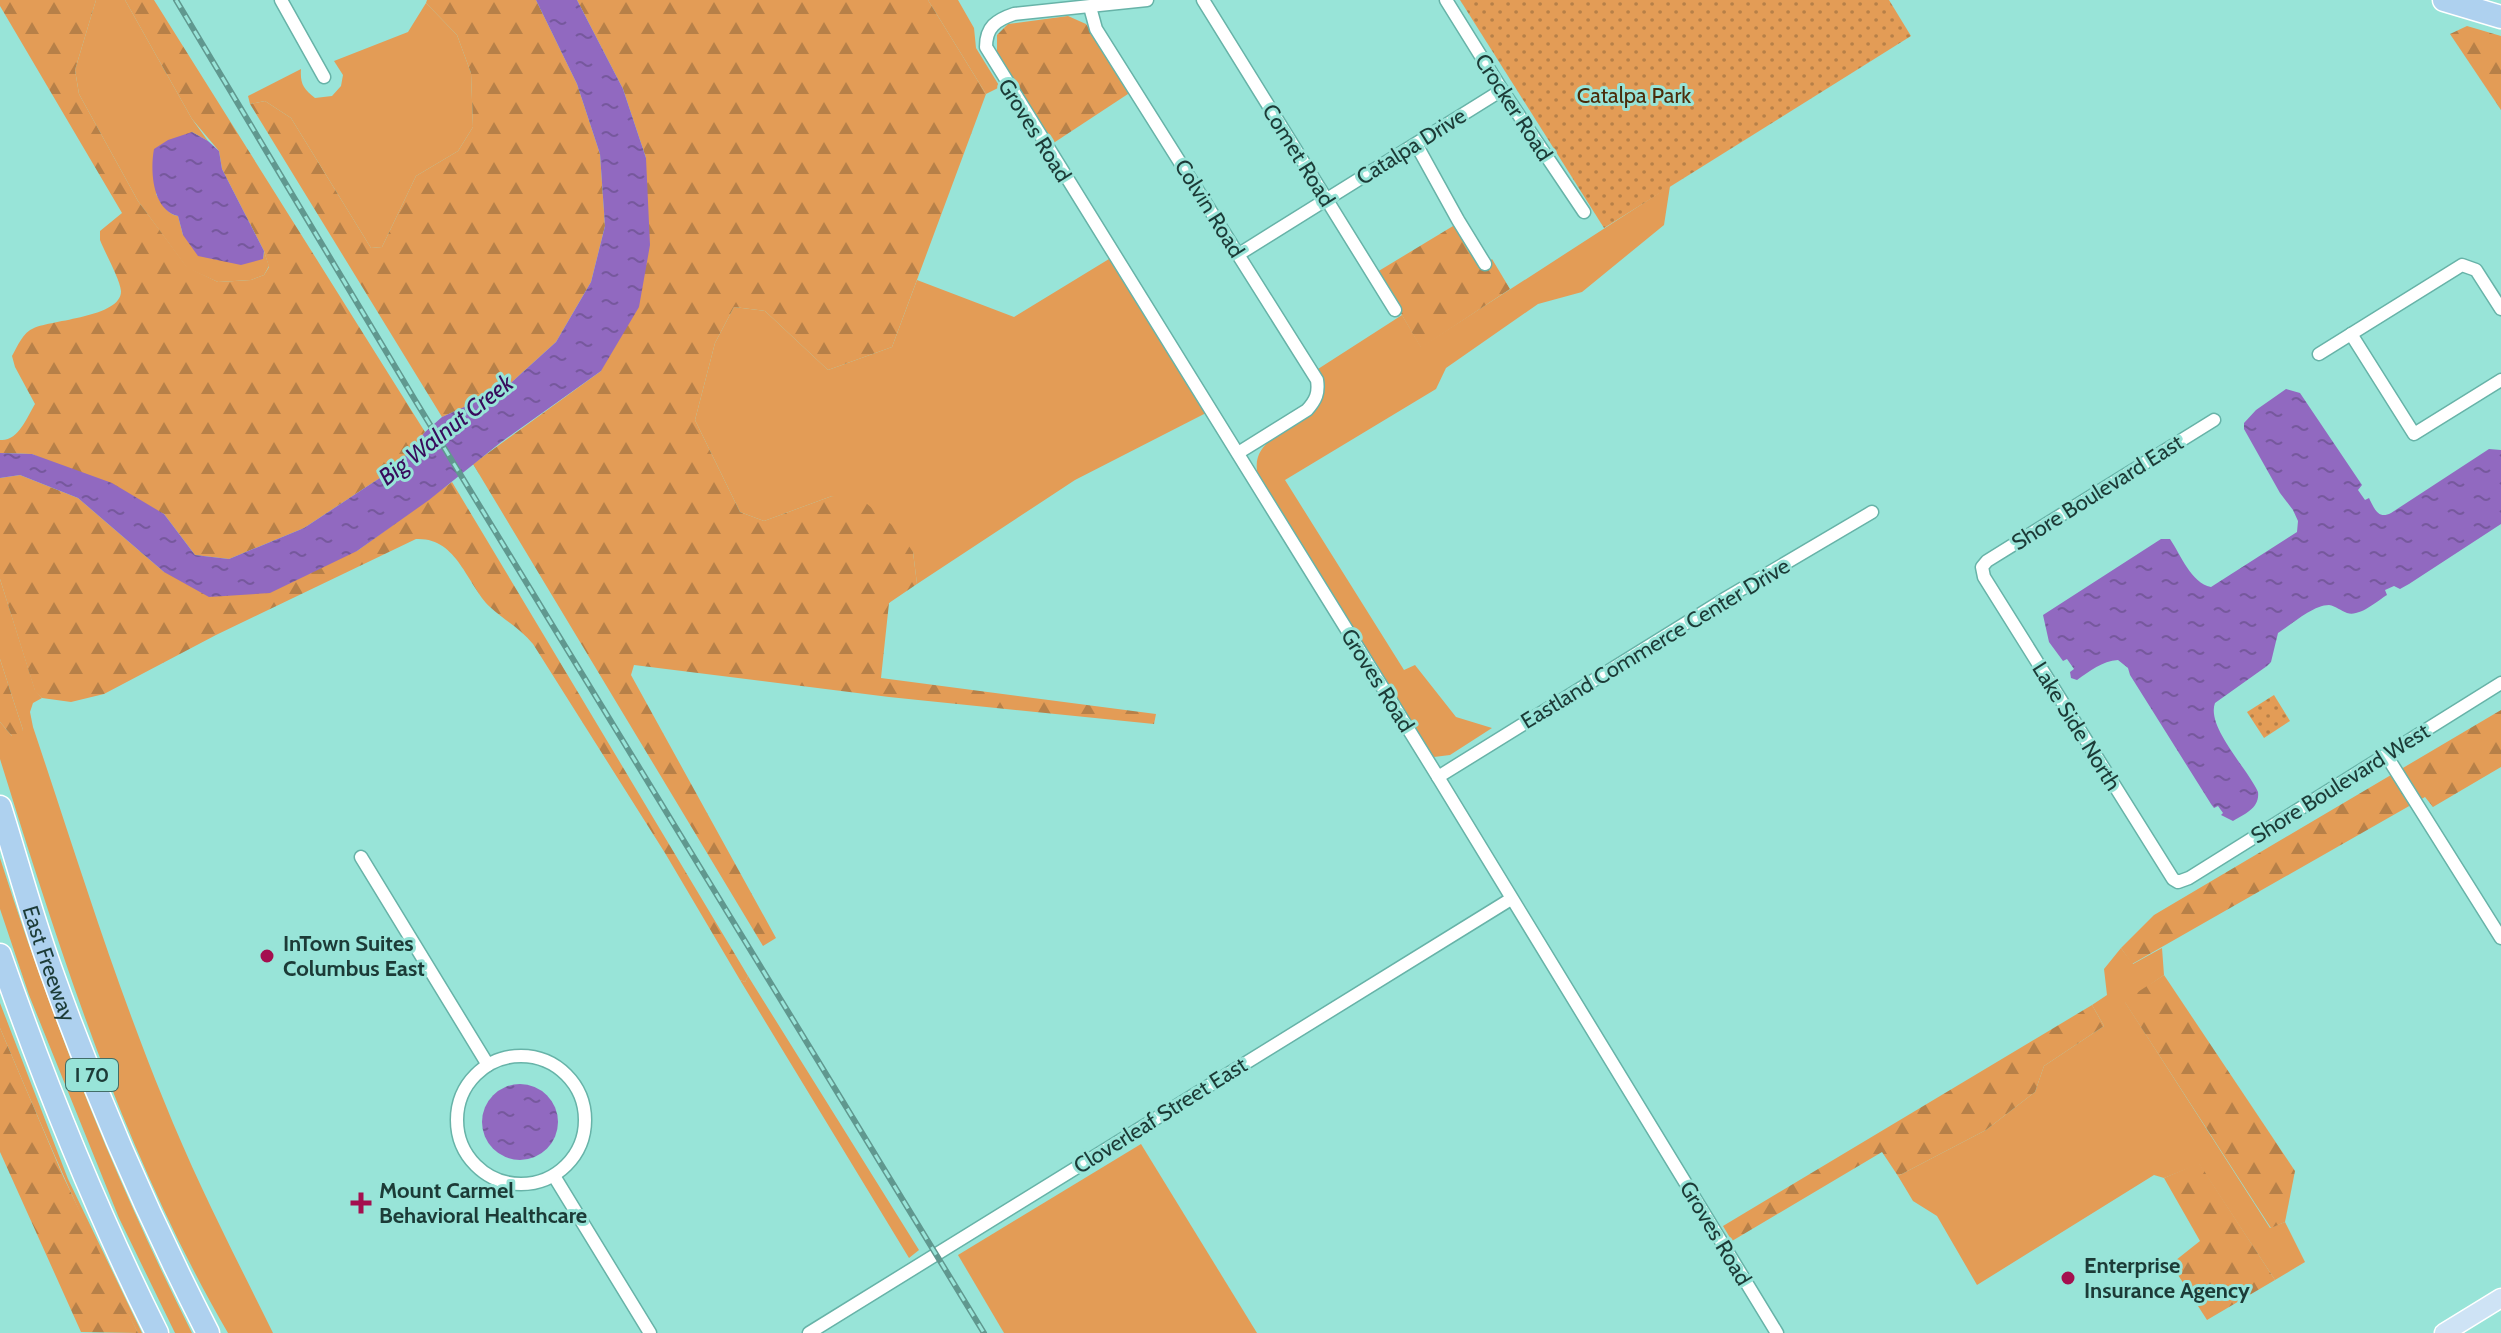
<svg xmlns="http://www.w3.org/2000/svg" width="2501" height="1333" font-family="Cabin,sans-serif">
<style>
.green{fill:#e39c56}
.forest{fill:url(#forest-firs)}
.park{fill:url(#park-dots)}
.water{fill:url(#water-ripples)}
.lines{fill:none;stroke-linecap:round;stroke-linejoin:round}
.minor-casing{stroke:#67b3a8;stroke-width:15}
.primary-casing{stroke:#fff;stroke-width:21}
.motorway-casing{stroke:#fff;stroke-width:25}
.minor{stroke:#fff;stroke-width:12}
.primary{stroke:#cee3f5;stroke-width:18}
.motorway{stroke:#aed1ef;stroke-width:22}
.rail-casing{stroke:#60988f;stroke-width:6}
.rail{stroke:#98e4d8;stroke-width:3;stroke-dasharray:9;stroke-linecap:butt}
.poi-dot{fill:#a40f4f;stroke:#98e4d8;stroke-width:3}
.labels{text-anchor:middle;stroke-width:6;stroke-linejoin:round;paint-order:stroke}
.shield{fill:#98e4d8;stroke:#416e67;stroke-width:2}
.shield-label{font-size:20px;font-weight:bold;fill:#1c3b37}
.park-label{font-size:22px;fill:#4b2c0a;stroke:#98e4d8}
.street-label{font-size:22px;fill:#1c3b37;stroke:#98e4d8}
.poi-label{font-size:22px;font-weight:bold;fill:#1c3b37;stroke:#98e4d8;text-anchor:start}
.water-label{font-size:24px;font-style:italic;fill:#380b5c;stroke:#98e4d8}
</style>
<defs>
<pattern id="forest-firs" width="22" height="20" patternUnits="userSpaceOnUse" patternTransform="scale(2)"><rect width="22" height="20" fill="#e39c56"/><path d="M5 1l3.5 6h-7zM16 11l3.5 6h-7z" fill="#b78048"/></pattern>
<pattern id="park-dots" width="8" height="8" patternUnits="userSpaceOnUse" patternTransform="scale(2)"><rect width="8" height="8" fill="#e39c56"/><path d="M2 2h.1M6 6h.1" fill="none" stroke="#b78048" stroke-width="1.8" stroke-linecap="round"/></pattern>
<pattern id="water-ripples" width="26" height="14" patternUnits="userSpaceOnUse" patternTransform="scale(2)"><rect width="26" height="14" fill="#9169c0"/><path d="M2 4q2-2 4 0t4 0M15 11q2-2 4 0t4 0" fill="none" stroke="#76589d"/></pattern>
</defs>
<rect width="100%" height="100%" fill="#98e4d8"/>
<!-- green -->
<g class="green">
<path d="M96,0H125L192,119L208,141L192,132L156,194C162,204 167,214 178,216L183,235L263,259L264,251L269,266L264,275L251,280L218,282L187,268L138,201L79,94L75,70Z"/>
<path d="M928,0H958L974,28L976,48L1000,87L986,94Z"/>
<path d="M426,3L457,35L471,73L473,127L458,151L416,176L382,247L371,248L291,118L265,101L250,104L248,96L301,69C300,83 303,89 315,98L332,96L341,86L343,75L334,61L408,32Z"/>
<path d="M1670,186L1664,225L1582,292L1538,304L1446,368L1436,389L1285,480L1404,670L1415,665L1456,717L1492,728L1450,755L1434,757L1425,748L1259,479C1240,420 1345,437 1318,369L1402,315L1421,347Z"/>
<path d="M1109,259L1206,413L1075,480L917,584L913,552L832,496L764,521L740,512L695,420L715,343L734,307L765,311L828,370L892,347L917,280L1014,317Z"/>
<path d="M0,579L35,690L42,698L33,703L30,712L33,727C75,852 114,979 164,1101C196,1181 235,1256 273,1333H228C124,1154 61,955 0,759V722L12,736L23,730L0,659Z"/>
<path d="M0,858C52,1021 115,1180 192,1333H175L119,1218L29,995L0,909Z"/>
<path d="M2121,948L2133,964L2162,948L2164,975L2125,1002L2270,1228L2285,1222L2305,1262L2275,1280L2199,1164L2164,1178L2154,1175L1977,1285L1937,1216L1913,1201L1898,1176L1986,1130L2035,1092L2044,1066L2104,1026L2092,1005L2107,995L2104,969Z"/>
<path d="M748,976L919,1250L909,1258L740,980L745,982Z"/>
<path d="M0,1003L68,1179L142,1333H138C87,1234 44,1131 0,1028Z"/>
<path d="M1141,1144L1257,1333H1004L958,1255Z"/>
</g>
<!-- forest -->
<g class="forest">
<path d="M0,0H96L75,70L79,94L138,201L187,267L218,282L251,280L264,275L269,267L264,251L222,169L219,151L192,119L125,0H154L425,432L395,468L304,528L229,559L195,555L164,514L32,454L0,453V440C18,442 27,417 35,404L15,367L12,356C17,347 23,332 34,328C52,320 122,317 121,291C120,279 105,253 100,240V231L122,213L0,6Z"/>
<path d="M427,0H536L577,84L600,154L605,226L591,282L556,342L504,389L442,417L250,104L265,101L291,118L371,248L382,247L416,176L458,151L473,127L471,73L457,35L426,3Z"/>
<path d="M577,0H928L986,94L892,347L828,370L765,311L734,307L715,343L695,420L740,512L764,521L832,496L866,503L898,530L913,552L917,584L889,603L881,678L1156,714L1154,724L889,697L634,665L631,675L776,938L763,946L473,464L601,371L646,158L623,89Z"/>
<path d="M1068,16L1086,24L1131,92L1052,144L997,55V35L1008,24Z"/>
<path d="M2467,26L2501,36V110L2450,34Z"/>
<path d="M1458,223L1485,265L1492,259L1510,289L1421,348L1377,272Z"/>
<path d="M20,475L78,498L164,572L357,551L452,482L748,976L745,982L740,980L665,853L533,644C521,629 504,620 490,607C466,583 457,537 416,539L216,635L104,694L71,702L42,698L35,691L0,579V478Z"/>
<path d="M0,659L23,730L18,737L12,736L0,722Z"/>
<path d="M2501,710V767L2433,807L2425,797L2132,964L2121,948L2154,915Z"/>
<path d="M2164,975L2295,1171L2285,1222L2271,1228L2124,1001Z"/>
<path d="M2092,1005L2104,1026L2044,1066L2035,1092L1986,1130L1898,1176L1882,1152L1732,1241L1723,1226Z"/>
<path d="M0,1028L63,1176L138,1333L81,1332L0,1152Z"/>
<path d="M2199,1163L2275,1280L2207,1320L2171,1264L2200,1241L2164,1178Z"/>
</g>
<!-- park -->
<g class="park">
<path d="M1460,0H1889L1911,36L1604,228Z"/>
<path d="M2274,695L2290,721L2264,738L2247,712Z"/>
</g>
<!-- water -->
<g class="water">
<path d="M536,0H577L623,89L646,158L650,245L639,307L601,371L500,443L429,500L357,551L270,593L209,597L164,572L78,498L20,475L0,478V453L32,454L112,483L164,514L195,555L229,559L304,528L395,468L425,432L442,417L504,389L556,342L591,282L605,226L600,154L577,84Z"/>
<path d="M192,132L208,141L219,151L222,169L264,251L263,259L241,265L198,256L183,235L178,216C152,210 150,170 154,149L168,140Z"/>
<path d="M2286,389L2300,393L2362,485L2358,490L2365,500L2369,498C2374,508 2378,520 2391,513L2489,449L2501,450V524L2409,584L2400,589L2394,586L2385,590L2387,595C2377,601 2360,617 2347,613C2341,611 2336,606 2329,605C2313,605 2291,625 2278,633L2271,662L2267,666L2215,703C2206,727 2248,769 2258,792C2260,808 2245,814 2233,821L2221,815L2223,813L2218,806L2214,808L2211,804L2130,675L2128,668L2118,660C2102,661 2090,671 2077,680L2071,678L2070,672L2074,669L2067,659L2063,661L2049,642L2043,615L2161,539H2170C2181,555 2191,583 2211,587L2297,532L2298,521L2293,510L2280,493L2244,429V423L2256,410Z"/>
<circle cx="520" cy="1122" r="38"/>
</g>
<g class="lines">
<defs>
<g id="minor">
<path d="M281,0L324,77"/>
<path d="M1147,0L1014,14C996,20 986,27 986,47L1438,777L1777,1333"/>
<path d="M1203,0L1395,310"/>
<path d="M1446,0L1502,90L1584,212"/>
<path d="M1090,7L1096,29L1317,380C1319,393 1316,400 1307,410L1238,453"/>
<path d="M1416,144L1458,220L1485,264"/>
<path d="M1239,254L1502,90"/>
<path d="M2351,334L2414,434L2501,380"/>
<path d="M2319,354L2462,265L2476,270L2501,309"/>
<path d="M2214,420L1987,561L1982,567L1984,577L2173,879L2178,882L2189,878L2501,683"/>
<path d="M2386,755L2501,938"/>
<path d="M1438,777L1723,600L1872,512"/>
<path d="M361,857L488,1065"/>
<circle cx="521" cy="1120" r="64"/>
<path d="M554,1176L650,1333"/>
<path d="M809,1333L1511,899"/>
</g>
<path id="primary" d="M2444,1333L2501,1298"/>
<g id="motorway">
<path d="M2444,0L2501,17"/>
<path id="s1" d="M0,807C17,861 32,917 51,970C95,1094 148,1216 208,1333"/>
<path d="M0,955C45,1084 96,1211 157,1333"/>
</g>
</defs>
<!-- minor casing -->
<use href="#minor" class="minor-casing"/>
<!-- primary casing -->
<use href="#primary" class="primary-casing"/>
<!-- motorway casing -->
<use href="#motorway" class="motorway-casing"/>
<!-- minor -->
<use href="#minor" class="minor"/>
<!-- primary -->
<use href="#primary" class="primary"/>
<!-- motorway -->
<use href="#motorway" class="motorway"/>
<defs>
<path id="rail" d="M176,0L415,400L984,1333"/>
</defs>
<!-- rail casing -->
<use href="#rail" class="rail-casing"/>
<!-- rail -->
<use href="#rail" class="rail"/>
</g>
<!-- markers -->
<g class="poi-dot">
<circle cx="267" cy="956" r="8"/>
<path d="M357 1191h8v8h8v8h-8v8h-8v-8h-8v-8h8z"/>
<circle cx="2068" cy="1278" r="8"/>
</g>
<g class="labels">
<!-- shield labels -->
<rect class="shield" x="66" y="1059" width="52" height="32" rx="6"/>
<g class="shield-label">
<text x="92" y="1082">I 70</text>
</g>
<!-- park labels -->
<g class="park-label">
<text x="1634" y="103">Catalpa Park</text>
</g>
<!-- street labels -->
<g class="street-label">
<text transform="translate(1514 107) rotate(57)" y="8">Crocker Road</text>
<text transform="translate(1035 130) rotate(58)" y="8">Groves Road</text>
<text transform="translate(1411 146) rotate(-32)" y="8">Catalpa Drive</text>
<text transform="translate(1299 155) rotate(58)" y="8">Comet Road</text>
<text transform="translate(1210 208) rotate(58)" y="8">Colvin Road</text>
<text transform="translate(2097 492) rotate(-32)" y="8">Shore Boulevard East</text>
<text transform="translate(1655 643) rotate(-31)" y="8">Eastland Commerce Center Drive</text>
<text transform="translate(1378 680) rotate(58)" y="8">Groves Road</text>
<text transform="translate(2077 726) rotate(58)" y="8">Lake Side North</text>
<text transform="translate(2340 783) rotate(-32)" y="8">Shore Boulevard West</text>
<text dy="8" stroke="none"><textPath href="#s1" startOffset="164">East Freeway</textPath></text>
<text transform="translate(1160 1115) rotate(-32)" y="8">Cloverleaf Street East</text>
<text transform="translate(1716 1233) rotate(59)" y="8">Groves Road</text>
</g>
<!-- poi labels -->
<g class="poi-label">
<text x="283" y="951">InTown Suites<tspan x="283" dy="25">Columbus East</tspan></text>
<text x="379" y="1198">Mount Carmel<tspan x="379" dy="25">Behavioral Healthcare</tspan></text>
<text x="2084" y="1273">Enterprise<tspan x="2084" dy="25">Insurance Agency</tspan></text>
</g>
<!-- water labels -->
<g class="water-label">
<text transform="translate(446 430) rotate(-38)" y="8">Big Walnut Creek</text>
</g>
</g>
</svg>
